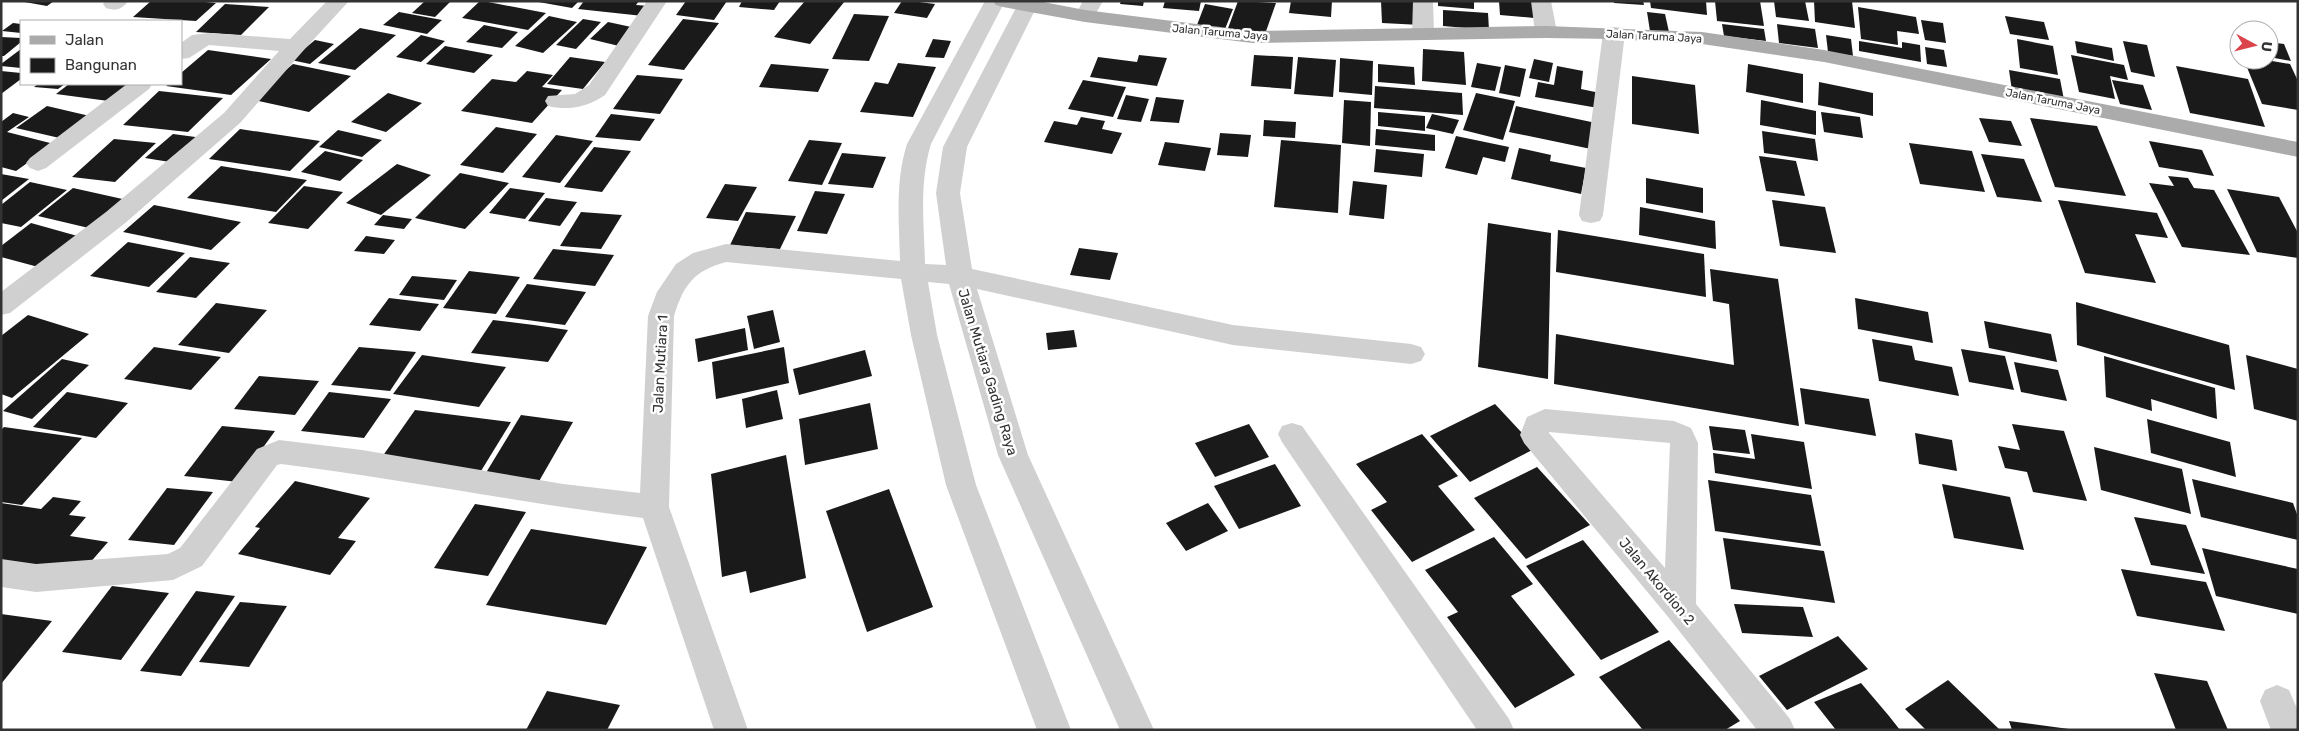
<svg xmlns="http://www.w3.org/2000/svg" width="2299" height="731" font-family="Rubik,sans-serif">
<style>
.building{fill:#1a1a1a}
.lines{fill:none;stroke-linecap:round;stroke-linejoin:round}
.minor{fill:#d0d0d0;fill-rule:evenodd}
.primary{fill:#ababab;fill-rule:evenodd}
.labels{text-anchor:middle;stroke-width:5;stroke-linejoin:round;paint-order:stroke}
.far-street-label{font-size:11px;fill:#333;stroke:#fff}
.street-label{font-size:14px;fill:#333;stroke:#fff}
</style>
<rect width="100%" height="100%" fill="#fff"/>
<!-- building -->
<g class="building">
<path d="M19,1H54L47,6Z"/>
<path d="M151,1H195L216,3L196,21L133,17Z"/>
<path d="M425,1H451L435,17L412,13Z"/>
<path d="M480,1H483L546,13L528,30L462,18Z"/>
<path d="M533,1H579L572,8Z"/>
<path d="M584,1H639L636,5L650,6L643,16L578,9Z"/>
<path d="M686,1H727L714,20L676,15Z"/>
<path d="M742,1H780L774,10L739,7Z"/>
<path d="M805,1H845L810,44L774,37Z"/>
<path d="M902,1H911L935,4L927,18L894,13Z"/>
<path d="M1121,1H1144L1143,6L1120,4Z"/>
<path d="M1165,1H1201L1199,11L1163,8Z"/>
<path d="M1238,1L1276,3L1264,37L1227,31Z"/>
<path d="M1291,1H1332L1331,17L1289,13Z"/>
<path d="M1381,1H1419L1421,25L1382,23Z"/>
<path d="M1438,1H1474V9L1438,6Z"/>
<path d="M1499,1H1533L1534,18L1500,15Z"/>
<path d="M1614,1H1643L1644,5L1614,3Z"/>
<path d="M1650,1H1706L1707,15L1651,8Z"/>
<path d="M1715,1H1760L1764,26L1717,21Z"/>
<path d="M1774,1H1805L1809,21L1776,17Z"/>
<path d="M1814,1H1852L1855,28L1815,22Z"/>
<path d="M225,4L269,7L241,35L196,32Z"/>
<path d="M1205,4L1233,9L1225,29L1197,25Z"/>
<path d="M1858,7L1916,17L1919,34L1897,31L1898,45L1861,39Z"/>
<path d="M1443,10L1488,13L1489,30L1443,26Z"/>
<path d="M399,12L442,20L427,34L383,25Z"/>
<path d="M1647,12L1665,14L1669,32L1650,31Z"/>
<path d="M854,14L889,16L869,61L832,59Z"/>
<path d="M549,16L577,22L543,53L515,46Z"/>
<path d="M2005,16L2044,22L2049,40L2010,34Z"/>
<path d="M583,19L601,22L576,49L556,45Z"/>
<path d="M683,19L719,23L684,70L648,65Z"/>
<path d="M1921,20L1943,23L1946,43L1925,40Z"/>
<path d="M608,22L636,28L619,46L590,39Z"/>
<path d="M13,23L21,24V33L2,31Z"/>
<path d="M1722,24L1764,29L1766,41L1724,36Z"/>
<path d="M1777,24L1815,29L1818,48L1779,43Z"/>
<path d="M484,25L518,32L502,48L466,42Z"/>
<path d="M360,28L396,35L355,70L318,63Z"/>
<path d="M421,35L445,41L421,62L396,57Z"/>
<path d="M1826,35L1851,39L1853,56L1828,52Z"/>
<path d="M1,37L21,38V42L4,56H1Z"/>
<path d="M933,39L951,41L944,58L925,57Z"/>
<path d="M2017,39L2053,46L2058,75L2020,68Z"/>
<path d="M315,40L334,44L310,64L291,60Z"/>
<path d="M1859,41L1902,48V42L1920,45L1921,62L1859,51Z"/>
<path d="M2075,41L2112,48L2114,61L2077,53Z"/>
<path d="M2123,41L2147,45L2155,77L2131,72Z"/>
<path d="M2269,42L2284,44L2291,61L2269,57Z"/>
<path d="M445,46L493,55L474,73L426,64Z"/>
<path d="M1925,47L1944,50L1947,67L1927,64Z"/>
<path d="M21,49V68L1,66V64Z"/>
<path d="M1423,49L1464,52L1466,85L1422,81Z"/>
<path d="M208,50L271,59L231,95L166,86L169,84H181V73Z"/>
<path d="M1139,55L1167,58L1157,86L1090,77L1098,57L1137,62Z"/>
<path d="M1254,55L1293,57L1291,89L1251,86Z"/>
<path d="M2071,55L2124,65L2128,80L2110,76L2115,99L2079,92Z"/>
<path d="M570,57L605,62L583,89L547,84Z"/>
<path d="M1298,57L1336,60L1333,97L1294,94Z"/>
<path d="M1340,58L1373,61L1372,95L1339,92Z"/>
<path d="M1534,59L1553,63L1549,82L1529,78Z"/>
<path d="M2244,60H2266L2290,64L2298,81V110L2262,104Z"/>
<path d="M898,63L936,67L913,117L860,112L875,82L888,84Z"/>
<path d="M1477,63L1501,67L1495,91L1471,87Z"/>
<path d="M293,64L351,76L309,112L250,99Z"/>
<path d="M771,64L829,69L818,92L759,87Z"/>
<path d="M1378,64L1414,67L1415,85L1378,82Z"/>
<path d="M1748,64L1803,74V103L1746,92Z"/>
<path d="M1505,65L1526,69L1520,97L1499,93Z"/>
<path d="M1557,66L1583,71L1581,89L1600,93L1598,108L1535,97L1538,82L1554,85Z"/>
<path d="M2176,66L2248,79L2265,127L2190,113Z"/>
<path d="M2009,70L2060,79L2064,100L2012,91Z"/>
<path d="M1,71L21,73V79L1,94Z"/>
<path d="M527,71L553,75L542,87L562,90L532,123L461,111L492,79L516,82Z"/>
<path d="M637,75L683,79L660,114L613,109Z"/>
<path d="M1632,76L1695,85L1699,134L1632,124Z"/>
<path d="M1083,80L1126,87L1113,117L1068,109Z"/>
<path d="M2112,80L2143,85L2152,110L2120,104Z"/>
<path d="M1819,82L1873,93V116L1818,105Z"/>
<path d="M38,84H65L58,89L34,87Z"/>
<path d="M69,84H138L116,102L56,94Z"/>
<path d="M1375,86L1462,93L1463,115L1374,108Z"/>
<path d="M159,91L223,98L188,132L123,125Z"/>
<path d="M388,93L422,103L386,132L351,122Z"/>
<path d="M1476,93L1515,101L1503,140L1463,130Z"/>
<path d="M1126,95L1149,99L1141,122L1117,119Z"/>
<path d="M1156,97L1184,100L1179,123L1150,121Z"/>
<path d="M1344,100L1371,102L1370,146L1342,143Z"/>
<path d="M1761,100L1816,111V135L1760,125Z"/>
<path d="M47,106L94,117L64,139L16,128Z"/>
<path d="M1516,106L1596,123L1591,149L1509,132Z"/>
<path d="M1378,112L1425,116V131L1378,126Z"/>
<path d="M1821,112L1860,117L1863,138L1824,132Z"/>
<path d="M13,113L29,117L7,132L54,144L16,171L1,167V122Z"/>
<path d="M611,114L655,119L640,141L595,137Z"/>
<path d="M1432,114L1459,120L1453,134L1426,128Z"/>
<path d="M1081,117L1105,121L1102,129L1122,133L1112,154L1044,142L1054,121L1077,125Z"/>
<path d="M1979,118L2011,121L2022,146L1989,142Z"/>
<path d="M2030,118L2097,126L2126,196L2055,187Z"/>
<path d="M1264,120L1296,122L1295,138L1263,136Z"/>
<path d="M496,127L537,134L503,173L460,165Z"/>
<path d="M240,129L320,141L290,171L209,159Z"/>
<path d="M1376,129L1435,135V151L1375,145Z"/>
<path d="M338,130L382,140L362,157L319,147Z"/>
<path d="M1762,131L1815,139L1818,161L1764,153Z"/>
<path d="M1220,133L1251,135L1248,157L1217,155Z"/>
<path d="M173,134L203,138L176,163L145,158Z"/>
<path d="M556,135L593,141L560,183L522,177Z"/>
<path d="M1456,136L1509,147L1505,162L1483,157L1477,175L1445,168Z"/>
<path d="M114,139L156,143L115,182L72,177Z"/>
<path d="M809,140L842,143L822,185L788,181Z"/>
<path d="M1281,140L1341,145L1338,213L1274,207Z"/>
<path d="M2149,141L2202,150L2214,176L2159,167Z"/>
<path d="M1165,142L1211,148L1205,171L1158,165Z"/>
<path d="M1909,143L1972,151L1985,192L1920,184Z"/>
<path d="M594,147L631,151L602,192L564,187Z"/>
<path d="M1519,148L1551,155L1550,161L1586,168L1581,194L1511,179Z"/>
<path d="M1376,149L1424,154L1422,177L1374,172Z"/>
<path d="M325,151L363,160L340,181L301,172Z"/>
<path d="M842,153L886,157L873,188L828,184Z"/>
<path d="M1981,154L2024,159L2042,202L1997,197Z"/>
<path d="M1759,156L1796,161L1805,196L1766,191Z"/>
<path d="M397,164L431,175L381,215L346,203Z"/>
<path d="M221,166L307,180L276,212L187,198Z"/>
<path d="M460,173L509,183L465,229L415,218Z"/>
<path d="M1,174L29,179L1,201Z"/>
<path d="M2168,176L2188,178L2194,188L2214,190L2250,255L2182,247L2149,183L2174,186Z"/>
<path d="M1646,178L1703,188V213L1646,203Z"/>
<path d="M1353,181L1387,185L1384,219L1349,215Z"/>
<path d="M30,182L67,190L21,227L1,223V205Z"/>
<path d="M725,184L757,187L738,221L706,218Z"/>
<path d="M304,186L343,192L308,229L268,223Z"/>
<path d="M73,188L127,200L93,229L38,216Z"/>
<path d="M510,188L545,193L525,219L489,213Z"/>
<path d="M2227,189L2279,197L2298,233V258L2257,252Z"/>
<path d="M815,191L845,194L827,234L797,231Z"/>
<path d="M546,198L577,202L560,226L528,221Z"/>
<path d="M1772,200L1825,207L1836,253L1780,246Z"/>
<path d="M2058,200L2157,213L2168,238L2135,234L2156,283L2085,273Z"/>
<path d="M154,205L205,215L241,222L211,250L123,232Z"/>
<path d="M1640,207L1715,221L1716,249L1639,235Z"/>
<path d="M581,212L622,215L601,249L560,246Z"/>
<path d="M746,212L796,216L780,249L730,245Z"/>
<path d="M383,215L412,219L404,229L374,225Z"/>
<path d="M31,223L81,237L42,268L1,257V246Z"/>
<path d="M1488,223L1551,233L1548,379L1478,367Z"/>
<path d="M1558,230L1704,254L1706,297L1556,272Z"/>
<path d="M366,236L395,240L384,254L354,251Z"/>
<path d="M128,242L185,253L149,287L90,276Z"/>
<path d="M1079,248L1118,253L1110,280L1070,275Z"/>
<path d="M553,249L614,255L595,286L533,279Z"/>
<path d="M190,257L230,263L196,298L156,292Z"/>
<path d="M1710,269L1778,279L1799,426L1554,384L1556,334L1734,365L1729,304L1713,301Z"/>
<path d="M469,271L520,277L496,314L443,308Z"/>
<path d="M412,276L457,280L444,300L399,295Z"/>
<path d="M527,284L586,292L565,325L505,317Z"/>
<path d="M389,298L439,304L420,331L369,325Z"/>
<path d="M1855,298L1928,312L1933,343L1858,329Z"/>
<path d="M2076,302L2229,345L2235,390L2077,345Z"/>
<path d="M216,303L267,310L229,353L178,345Z"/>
<path d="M773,310L780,342L754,349L747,316Z"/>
<path d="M28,315L89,334L12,398L1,394V336Z"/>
<path d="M493,320L534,325L568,330L548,362L471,353Z"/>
<path d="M1984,321L2051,334L2057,362L1989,348Z"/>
<path d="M745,328L748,350L698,362L695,339Z"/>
<path d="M1074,330L1077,347L1048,350L1046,333Z"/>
<path d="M1872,339L1912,346L1915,360L1952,367L1959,396L1879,381Z"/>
<path d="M154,347L221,357L191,390L124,379Z"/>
<path d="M359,347L416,352L390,391L331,385Z"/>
<path d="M784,347L789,383L716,399L712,362Z"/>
<path d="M1961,349L2005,356L2014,390L1969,382Z"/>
<path d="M865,350L872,376L799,395L793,369Z"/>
<path d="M422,355L506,367L479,407L393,394Z"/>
<path d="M2246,355L2298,369V421L2254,409Z"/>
<path d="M2104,356L2215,388L2217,419L2151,399L2152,411L2106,397Z"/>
<path d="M62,359L89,365L32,419L3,411Z"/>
<path d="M2014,362L2058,370L2067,401L2021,392Z"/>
<path d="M259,376L319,381L295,415L234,409Z"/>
<path d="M1800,388L1869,399L1876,436L1805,424Z"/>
<path d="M777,390L783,419L746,428L742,399Z"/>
<path d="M67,392L128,403L96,438L33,427Z"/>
<path d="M329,392L391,399L364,438L301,431Z"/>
<path d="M870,403L878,449L805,465L799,419Z"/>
<path d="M1495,404L1536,448L1470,482L1430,436Z"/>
<path d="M415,410L511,422L481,471L382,457Z"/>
<path d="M521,415L573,422L538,483L484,476Z"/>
<path d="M2147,419L2230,442L2236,477L2151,453Z"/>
<path d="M1249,424L1269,457L1215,477L1195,443Z"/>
<path d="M2012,424L2064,431L2087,501L2033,492L2027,472L2005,468L1998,446L2020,450Z"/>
<path d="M222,426L275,431L238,482L184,476Z"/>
<path d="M1709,426L1745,430L1750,454L1713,450Z"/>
<path d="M4,427L82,438L22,505L1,502V430Z"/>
<path d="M1915,433L1952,440L1957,471L1919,464Z"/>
<path d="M1422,434L1458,476L1438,486L1475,530L1412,562L1371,510L1387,502L1356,464Z"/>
<path d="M1751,434L1804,442L1812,489L1715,473L1713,453L1755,459Z"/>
<path d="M2094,447L2182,469L2191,514L2101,490Z"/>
<path d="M786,455L806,578L750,593L746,571L722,577L711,474Z"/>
<path d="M1275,464L1301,506L1239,529L1214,486Z"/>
<path d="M1537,467L1590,525L1526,559L1474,498Z"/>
<path d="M2192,479L2293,503L2298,517V540L2201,517Z"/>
<path d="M1708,480L1811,495L1821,546L1715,531Z"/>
<path d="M295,481L370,498L338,538L356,541L330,575L238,554L260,528L255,527Z"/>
<path d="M1942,484L2010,497L2024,550L1954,538Z"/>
<path d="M167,488L213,492L174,545L128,540Z"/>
<path d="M889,489L933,607L867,632L826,511Z"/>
<path d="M53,497L81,501L69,515L86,517L70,536L108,542L82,572L1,566V503L41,509Z"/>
<path d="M1208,503L1228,531L1186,551L1166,523Z"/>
<path d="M475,504L526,512L488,576L434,568Z"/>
<path d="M2134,517L2186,525L2205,574L2151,565Z"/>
<path d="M531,529L647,547L606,625L486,605Z"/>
<path d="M1494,537L1533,584L1511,596L1575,675L1515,708L1447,617L1458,612L1425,570Z"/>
<path d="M1723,538L1824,551L1835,603L1731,589Z"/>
<path d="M1583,540L1659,632L1601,660L1526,566Z"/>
<path d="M2202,548L2298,569V614L2216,596Z"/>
<path d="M2121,569L2206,582L2225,631L2137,616Z"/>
<path d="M112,586L169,593L121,660L62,652Z"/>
<path d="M196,591L235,596L181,676L140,671Z"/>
<path d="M240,602L287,606L249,667L199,662Z"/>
<path d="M1734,604L1803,607L1813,637L1742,633Z"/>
<path d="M1,614L52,621L1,684Z"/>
<path d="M1838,636L1868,669L1787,710L1759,676Z"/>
<path d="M1669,640L1740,721L1725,730H1643L1599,677Z"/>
<path d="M2154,673L2207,681L2228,730H2176Z"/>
<path d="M1948,680L2000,730H1926L1905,709Z"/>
<path d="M1861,683L1889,716L1900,730H1836L1814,702Z"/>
<path d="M547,691L620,705L607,730H526Z"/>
<path d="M2009,721L2069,729V730H2012Z"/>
</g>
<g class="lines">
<!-- minor -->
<g class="minor">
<path d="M105,1H128C122,10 115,11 106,8L103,4Z"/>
<path d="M327,1H349L303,51L240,123L124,224L10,313L1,315V292L106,212L224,113L279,51L209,45L189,58L181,59V43L192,35L209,33L290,39Z"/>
<path d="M647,1H667L605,95C588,107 568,111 548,106L545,101L548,96L575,94L589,85Z"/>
<path d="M985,1H1005L931,144C919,183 924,223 925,264L946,265L936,193L943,147L1017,6L1020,2L1033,1L1037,6L967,147L960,193L972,269L1233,325L1411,344L1421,347L1425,354L1421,361L1411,364L1233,345L977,289L1028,455L1154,730H1120L998,455L949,284L928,282L937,335L976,485L1071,730H1037L946,485L911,335L901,279L726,262C694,271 684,284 674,316L669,507L748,730H714L643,518C521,503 402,479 281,464L277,465L202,566L173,580L36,592L1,587V559L36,564L168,554L180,548L257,449L279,440L362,450L563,484L640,493L648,316L657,292L676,264L693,253L726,244L900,261C899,221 895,182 907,144Z"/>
<path d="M1083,1H1103L1092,20L1085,22L1078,20L1075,16Z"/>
<path d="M1413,1H1433L1434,34L1431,39L1423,40L1415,39L1412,34Z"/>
<path d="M1531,1H1551L1557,32L1553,36L1546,38L1539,36L1535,32Z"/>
<path d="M1614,27L1622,28L1625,33L1603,215L1600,221L1591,223L1582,221L1579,215L1603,33L1606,28Z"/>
<path d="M127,84H152L149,89L46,168L38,171L30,168L26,163L30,158Z"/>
<path d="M1545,409L1674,421L1691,428L1698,443L1696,604L1790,719L1795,730H1757L1669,618L1524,443L1520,435L1527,417ZM1549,432L1670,443L1665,568L1549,433Z"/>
<path d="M1292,423L1302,426L1509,719L1514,730H1477L1282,442L1278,434L1282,426Z"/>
<path d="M2277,685L2289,690L2298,711V730H2271L2260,701L2265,690Z"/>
</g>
<!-- primary -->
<path class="primary" d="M993,1H1038L1085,10L1252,31L1546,26L1702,32L1824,50L2298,142V157L1824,62L1702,44L1614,39L1546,38L1252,43L1085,22L1003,7L996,5Z"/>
</g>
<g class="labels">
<!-- far-street labels -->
<g class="far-street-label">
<text transform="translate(1220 32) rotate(5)" y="4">Jalan Taruma Jaya</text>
<text transform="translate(1654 36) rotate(3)" y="4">Jalan Taruma Jaya</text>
<text transform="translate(2053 101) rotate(11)" y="4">Jalan Taruma Jaya</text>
</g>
<!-- street labels -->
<g class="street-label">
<text transform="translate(660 364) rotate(-87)" y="5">Jalan Mutiara 1</text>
<text transform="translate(988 372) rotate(73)" y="5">Jalan Mutiara Gading Raya</text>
<text transform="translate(1657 581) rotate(50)" y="5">Jalan Akordion 2</text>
</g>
</g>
<!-- border -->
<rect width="2299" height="731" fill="none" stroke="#333333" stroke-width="5"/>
<!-- legend -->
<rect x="20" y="20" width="162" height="65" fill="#ffffff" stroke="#adadad"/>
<rect x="30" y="36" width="25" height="8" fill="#ababab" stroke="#adadad"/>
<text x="65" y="45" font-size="15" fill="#333333">Jalan</text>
<rect x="30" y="58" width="25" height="15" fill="#1a1a1a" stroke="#adadad"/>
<text x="65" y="70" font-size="15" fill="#333333">Bangunan</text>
<!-- north arrow -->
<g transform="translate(2254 45) rotate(97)"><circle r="24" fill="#ffffff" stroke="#adadad"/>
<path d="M0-4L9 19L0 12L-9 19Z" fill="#da444a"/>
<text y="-8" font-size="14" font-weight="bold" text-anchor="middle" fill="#333333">U</text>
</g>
</svg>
